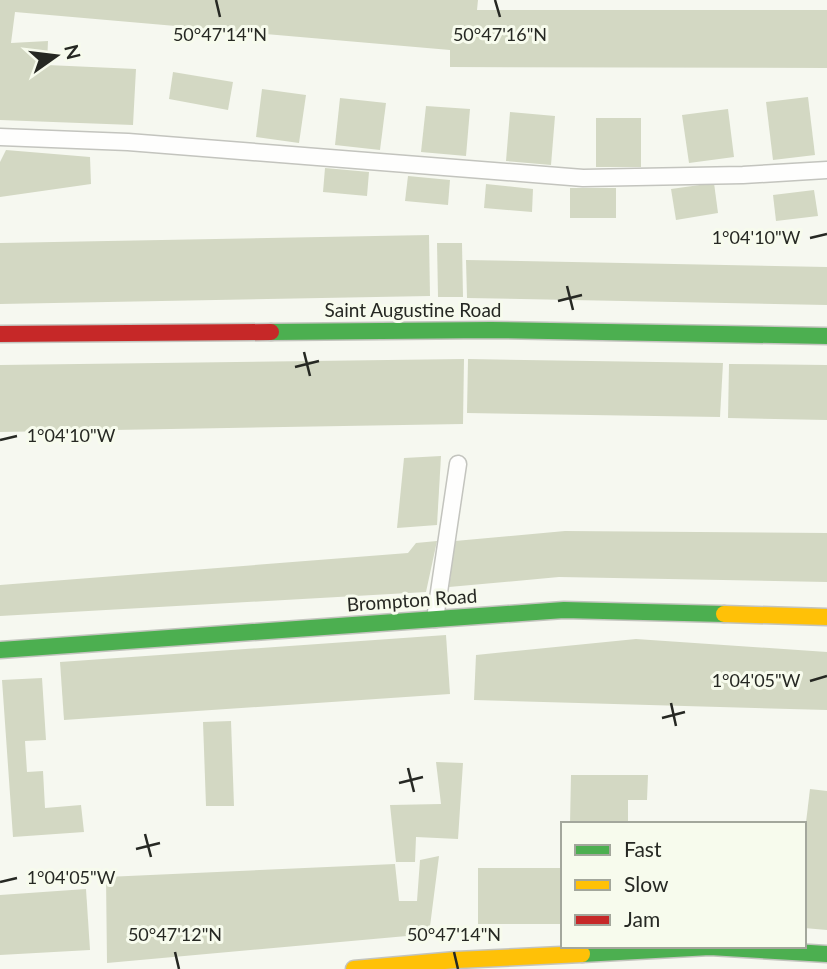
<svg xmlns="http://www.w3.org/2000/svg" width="827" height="969" font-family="Lato,sans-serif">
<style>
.building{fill:#d3d8c3}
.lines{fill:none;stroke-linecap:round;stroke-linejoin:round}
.lane-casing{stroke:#c3c4be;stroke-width:19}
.fast-casing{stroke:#c3c4be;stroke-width:19}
.slow-casing{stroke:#c3c4be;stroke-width:19}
.jam-casing{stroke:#c3c4be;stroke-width:19}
.lane{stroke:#fefefd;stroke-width:16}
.fast{stroke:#4caf50;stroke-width:16}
.slow{stroke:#ffc107;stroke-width:16}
.jam{stroke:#c62828;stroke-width:16}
.ticks{fill:none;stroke:#262823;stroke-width:2.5}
.labels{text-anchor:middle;stroke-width:6;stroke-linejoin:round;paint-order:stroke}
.street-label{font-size:19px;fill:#262823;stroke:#f7fbed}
.ticks-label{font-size:18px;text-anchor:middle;fill:#262823;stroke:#f7fbed;stroke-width:6;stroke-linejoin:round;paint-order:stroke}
</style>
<rect width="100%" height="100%" fill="#f6f8f0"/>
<!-- building -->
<g class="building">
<path d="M0,0H478L477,10H827V68L450,67V50L15,12L11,43L48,41L47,65L136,69L133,125L0,120Z"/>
<path d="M173,72L233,82L228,110L169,99Z"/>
<path d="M262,89L306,95L299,143L256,137Z"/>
<path d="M808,97L815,155L773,160L766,102Z"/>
<path d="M340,98L386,103L380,150L335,145Z"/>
<path d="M426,106L470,109L466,156L421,152Z"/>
<path d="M728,109L734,157L689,163L682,115Z"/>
<path d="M510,112L555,116L551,165L506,161Z"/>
<rect x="596" y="118" width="45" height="49"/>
<path d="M6,150L90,157L91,184L0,197V162Z"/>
<path d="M325,168L369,172L367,196L323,192Z"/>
<path d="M408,176L450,180L448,205L405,201Z"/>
<path d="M714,183L718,213L676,220L671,189Z"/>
<path d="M486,184L533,189L532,212L484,208Z"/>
<rect x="570" y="188" width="46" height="30"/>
<path d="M814,190L818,216L776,221L773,195Z"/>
<path d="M429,235L430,296L0,304V243Z"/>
<path d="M437,243H462L463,297H438Z"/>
<path d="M466,260L827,267V305L467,298Z"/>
<path d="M464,359L463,424L0,432V365Z"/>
<path d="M468,359L723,363L720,417L467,413Z"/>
<path d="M729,364L827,365V420L728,418Z"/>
<path d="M441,456L437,525L397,528L404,458Z"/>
<path d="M565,531L827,533V582L559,577L449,587L455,541Z"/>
<path d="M437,541L426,592L0,616V585L408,553L416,543Z"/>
<path d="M446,635L450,694L64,720L60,662Z"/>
<path d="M636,639L827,652V710L474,700L476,655Z"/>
<path d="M42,678L46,740L25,741L27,772L43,771L45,808L81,805L84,832L13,837L2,680Z"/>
<path d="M231,721L234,806H206L203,722Z"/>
<path d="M436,762L463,763L458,839L416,837L415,862H396L390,805L441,804Z"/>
<path d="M571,775H648L647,800H628V824H570Z"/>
<path d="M810,789L827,791V930L804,928V839Z"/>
<path d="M439,856L429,934L107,963L106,877L395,864L399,901H417L420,860Z"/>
<rect x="478" y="868" width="85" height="56"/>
<path d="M86,889L90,950L0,955V895Z"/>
</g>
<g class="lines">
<defs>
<g id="lane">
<path d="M0,137L128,142L583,178L743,175L827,170"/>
<path d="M435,619L458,464"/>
</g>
<g id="fast">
<path d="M271,332L491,330L827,336"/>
<path d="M0,650L564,610L724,614"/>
<path d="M582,954L710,947L827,954"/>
</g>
<g id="slow">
<path d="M724,614L827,617"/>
<path d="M354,969L456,960L582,954"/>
</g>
<path id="jam" d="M0,334L271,332"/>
</defs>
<!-- lane casing -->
<use href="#lane" class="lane-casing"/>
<!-- fast casing -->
<use href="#fast" class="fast-casing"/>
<!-- slow casing -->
<use href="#slow" class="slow-casing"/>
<!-- jam casing -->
<use href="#jam" class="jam-casing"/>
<!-- lane -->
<use href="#lane" class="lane"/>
<!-- fast -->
<use href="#fast" class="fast"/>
<!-- slow -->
<use href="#slow" class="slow"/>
<!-- jam -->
<use href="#jam" class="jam"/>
</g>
<!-- ticks -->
<path class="ticks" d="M216,0L220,17M495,0L500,17M810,238L827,234M567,286L573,310M558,301L582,295M304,352L310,376M295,367L319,361M0,440L17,436M810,681L827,676M671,703L676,726M662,718L685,712M408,768L414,792M399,783L423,777M145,834L151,857M136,849L160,843M0,882L17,878M175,952L179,969M454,952L458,969"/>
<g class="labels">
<!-- street labels -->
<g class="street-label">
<text x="413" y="317">Saint Augustine Road</text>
<text transform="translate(412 600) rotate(-4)" y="7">Brompton Road</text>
</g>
</g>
<g class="ticks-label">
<text x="220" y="41">50°47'14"N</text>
<text x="500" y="41">50°47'16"N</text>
<text x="756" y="244">1°04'10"W</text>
<text x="71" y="442">1°04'10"W</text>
<text x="756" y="687">1°04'05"W</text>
<text x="71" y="884">1°04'05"W</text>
<text x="175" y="941">50°47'12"N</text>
<text x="454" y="941">50°47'14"N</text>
</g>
<!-- legend -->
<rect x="561" y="822" width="245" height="126" fill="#f7fbed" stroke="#a3a79c" stroke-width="2"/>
<rect x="575" y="845" width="35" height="10" fill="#4caf50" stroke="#a3a79c" stroke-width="2"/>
<text x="624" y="857" font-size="21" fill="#262823">Fast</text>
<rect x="575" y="880" width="35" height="10" fill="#ffc107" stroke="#a3a79c" stroke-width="2"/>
<text x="624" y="892" font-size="21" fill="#262823">Slow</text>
<rect x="575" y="915" width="35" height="10" fill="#c62828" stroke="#a3a79c" stroke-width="2"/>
<text x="624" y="927" font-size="21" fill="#262823">Jam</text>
<!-- north arrow -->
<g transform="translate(56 56) rotate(76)" stroke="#f7fbed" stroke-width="5" paint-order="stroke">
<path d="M0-5L12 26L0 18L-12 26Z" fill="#262823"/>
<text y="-10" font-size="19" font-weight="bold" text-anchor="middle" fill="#262823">N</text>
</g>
</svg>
